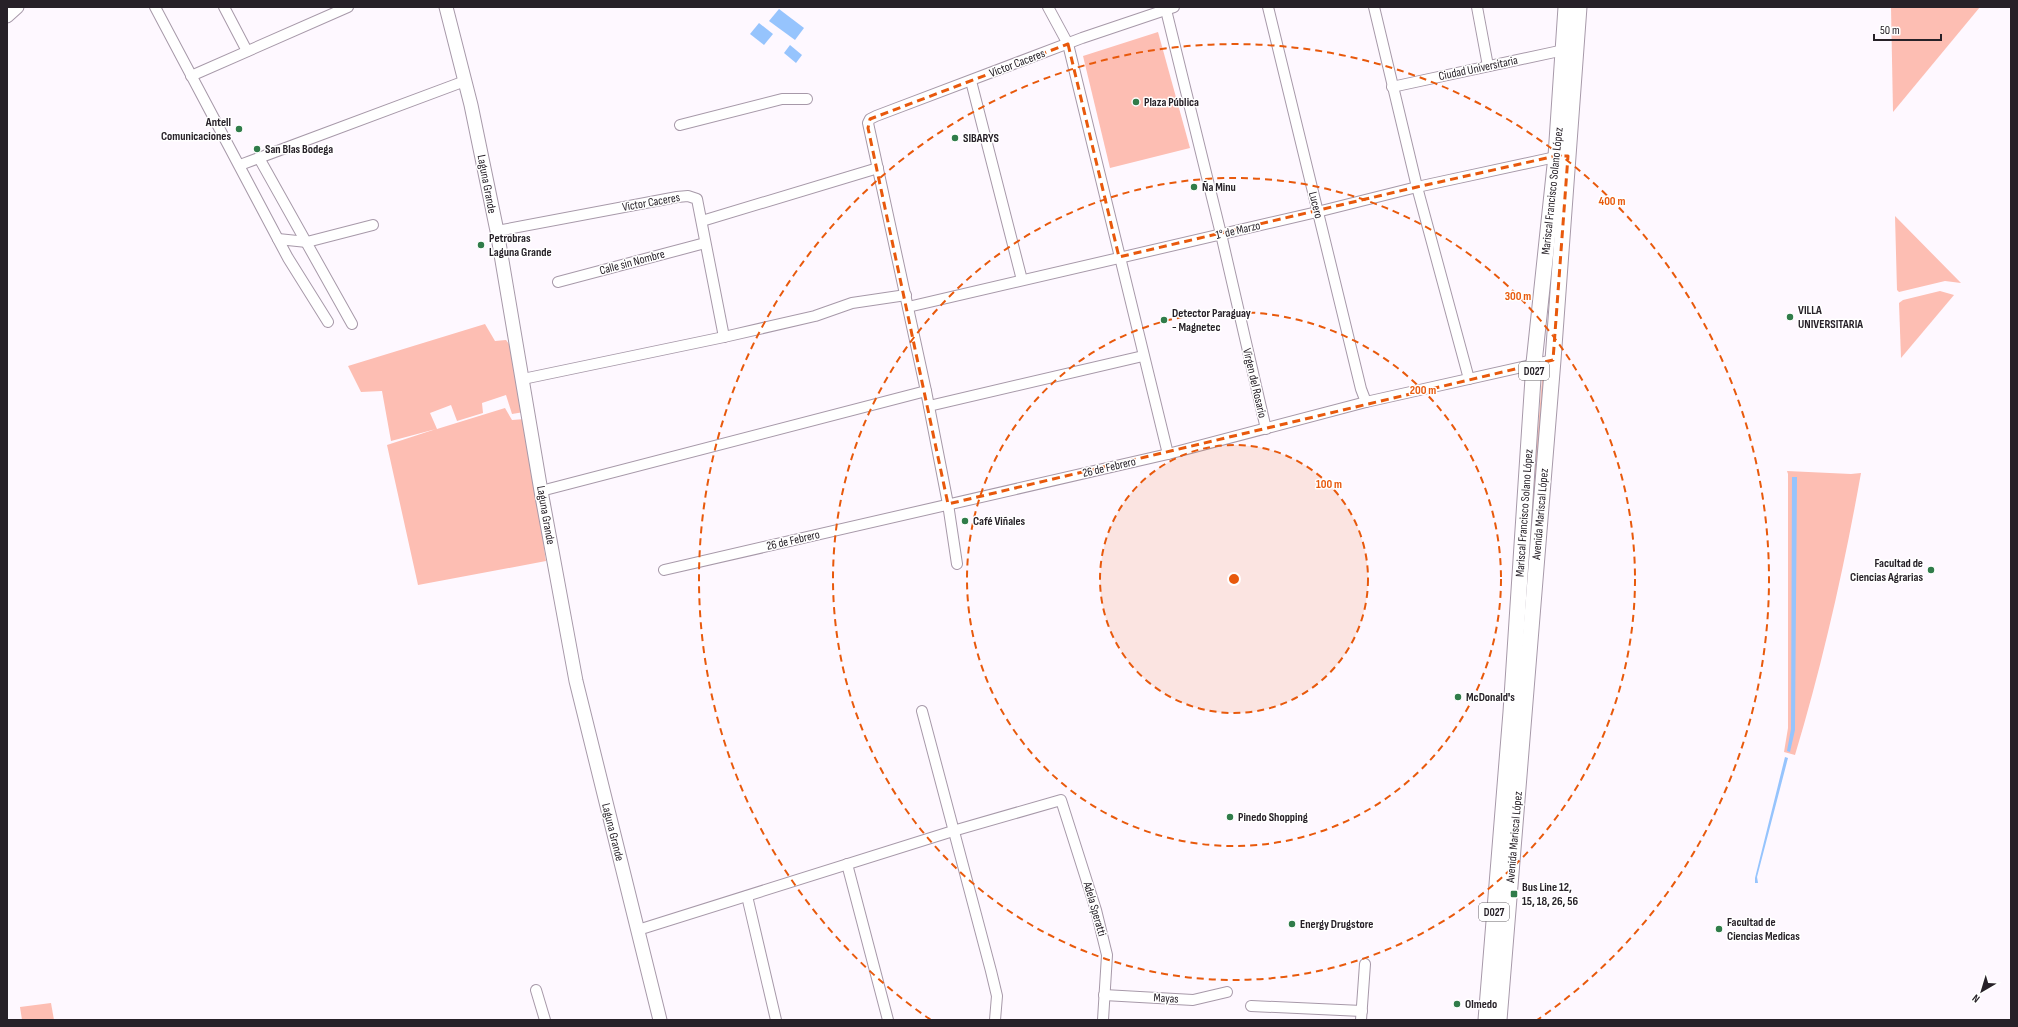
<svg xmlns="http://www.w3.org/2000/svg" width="2018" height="1027" font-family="'Sofia Sans Condensed',sans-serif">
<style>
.green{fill:#fdbeb3}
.water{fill:#96c4fd}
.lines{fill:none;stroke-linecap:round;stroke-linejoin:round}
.minor-casing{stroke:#a799a9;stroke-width:12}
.major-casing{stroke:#a799a9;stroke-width:15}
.highway-casing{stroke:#a799a9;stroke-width:17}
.minor{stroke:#fff;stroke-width:10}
.major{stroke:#fff;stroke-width:13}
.highway{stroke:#fff;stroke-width:15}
.marked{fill:none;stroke:#e8590c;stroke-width:3;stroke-dasharray:8 5;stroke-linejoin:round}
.ring{fill:none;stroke:#e8590c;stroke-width:2;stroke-dasharray:7 5}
.poi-dot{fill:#307c4a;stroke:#fff;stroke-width:1.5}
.labels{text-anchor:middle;stroke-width:3;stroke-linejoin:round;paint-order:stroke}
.shield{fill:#fff;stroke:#686468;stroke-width:1}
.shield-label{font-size:11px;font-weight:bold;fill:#272128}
.street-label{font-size:12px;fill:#272128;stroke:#fff}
.poi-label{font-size:12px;font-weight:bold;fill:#272128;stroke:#fff;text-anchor:start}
.centre{fill:#e8590c;stroke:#fff;stroke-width:2}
.ring-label{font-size:12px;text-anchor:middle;font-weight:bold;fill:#e8590c;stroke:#fff;stroke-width:3;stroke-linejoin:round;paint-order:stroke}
</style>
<rect width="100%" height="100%" fill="#fef8ff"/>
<!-- green -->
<g class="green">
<path d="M1891,7H1980L1893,112Z"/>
<path d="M1158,32L1190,148L1110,168L1083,56Z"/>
<path d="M1895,216L1961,283L1945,281L1899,292L1897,290Z"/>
<path d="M1940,291L1954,295L1901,358L1899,303L1903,300Z"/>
<path d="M485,324L495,341L506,340L514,351L524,412L512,414L506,395L482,403L483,413L457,421L451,405L430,413L437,429L505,408L512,420L525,419L546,561L418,585L387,445L436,429L391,441L382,391L361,392L348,366Z"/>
<path d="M1545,366L1514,772L1510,775L1543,367Z"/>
<path d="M1787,471L1851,474L1861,473C1844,568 1823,662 1795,755L1784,752L1788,728V474Z"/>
<path d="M51,1003L54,1020H22L20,1007Z"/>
</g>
<!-- water -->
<g class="water">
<path d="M779,9L804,28L795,40L769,21Z"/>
<path d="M759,23L773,34L764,45L750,34Z"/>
<path d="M790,45L802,55L796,63L784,53Z"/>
<path d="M1792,477H1797L1795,730L1790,752L1787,751L1791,729Z"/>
<path d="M1785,757L1788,758L1757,877L1758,883H1755V878Z"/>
</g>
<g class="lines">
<defs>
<g id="minor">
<path d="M155,7L288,258L328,322"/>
<path d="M224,7L247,51"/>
<path d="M1048,7L1068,44L1168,454"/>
<path d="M1268,7L1361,389L1366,402"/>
<path d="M1374,7L1417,187L1469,379"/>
<path d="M1477,7L1488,66"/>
<path d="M1166,10L1221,234L1266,429"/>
<path d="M191,76L348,7"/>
<path d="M971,81L1022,280"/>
<path d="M1392,87L1564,50"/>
<path d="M680,125L782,99H807"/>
<path d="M259,158L352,324"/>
<path d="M240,165L465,81"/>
<path d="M702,221L878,168"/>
<path d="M497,231L677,197L688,196L697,199L724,337"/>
<path d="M278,239L307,242L373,225"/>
<path d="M558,282L705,243"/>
<path d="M908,307L1317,212L1417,187L1560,156"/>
<path d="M523,379L724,337L815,316L852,303L906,295"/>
<path d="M929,406L1143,356"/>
<path d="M541,491L926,391"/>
<path d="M957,564L948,504L926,391L868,123L870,119L876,116L1082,38L1174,7"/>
<path d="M664,570L1168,454L1366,402L1553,360"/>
<path d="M922,711L991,971L997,996L995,1020"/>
<path d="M847,864L888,1020"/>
<path d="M747,896L776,1020"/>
<path d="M638,930L953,831L1061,800L1096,910L1107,955L1103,1020"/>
<path d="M536,990L545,1020"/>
<path d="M1104,995L1193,1000L1227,992"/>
<path d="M1251,1006L1362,1011"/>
<path d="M1361,1020L1365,964"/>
</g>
<g id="major">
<path d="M446,7L471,105L497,231L541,491L576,681L660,1020"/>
<path d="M7,16L17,7"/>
</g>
<g id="highway">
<path d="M1486,1020L1511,712L1534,363L1556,156L1566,7"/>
<path d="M1499,1020L1553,360L1579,7"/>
</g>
</defs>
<!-- minor casing -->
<use href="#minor" class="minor-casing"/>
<!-- major casing -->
<use href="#major" class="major-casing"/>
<!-- highway casing -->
<use href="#highway" class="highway-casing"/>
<!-- minor -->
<use href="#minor" class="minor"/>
<!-- major -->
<use href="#major" class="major"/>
<!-- highway -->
<use href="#highway" class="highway"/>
</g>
<!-- marked area -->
<path class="marked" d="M1068,44L1119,257L1417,187L1556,156H1568L1553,360L948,504L868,128L870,119Z"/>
<!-- distance rings -->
<circle cx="1234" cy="579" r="134" fill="#e8590c" fill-opacity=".12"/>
<g class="ring">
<circle cx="1234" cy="579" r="134"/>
<circle cx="1234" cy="579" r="267"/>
<circle cx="1234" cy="579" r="401"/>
<path d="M931 1020A535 535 0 1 1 1537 1020"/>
</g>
<!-- markers -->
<g class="poi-dot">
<circle cx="1136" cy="102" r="4"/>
<circle cx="239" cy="129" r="4"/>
<circle cx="955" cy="138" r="4"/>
<circle cx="257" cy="149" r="4"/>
<circle cx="1194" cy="187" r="4"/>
<circle cx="481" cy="245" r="4"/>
<circle cx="1790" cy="317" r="4"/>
<circle cx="1164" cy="320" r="4"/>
<circle cx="965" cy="521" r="4"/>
<circle cx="1931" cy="570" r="4"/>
<circle cx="1458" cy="697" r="4"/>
<circle cx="1230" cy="817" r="4"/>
<rect x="1510" y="890" width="8" height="8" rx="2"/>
<circle cx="1292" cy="924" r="4"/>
<circle cx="1719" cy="929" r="4"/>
<circle cx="1457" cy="1004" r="4"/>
</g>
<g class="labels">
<!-- shield labels -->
<g class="shield">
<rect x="1519" y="362" width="30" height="18" rx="3"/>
<rect x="1479" y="903" width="30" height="18" rx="3"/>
</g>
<g class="shield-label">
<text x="1534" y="375">D027</text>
<text x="1494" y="916">D027</text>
</g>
<!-- street labels -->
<g class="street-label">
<text transform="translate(1017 63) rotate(-21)" y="4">Victor Caceres</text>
<text transform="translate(1478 68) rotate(-12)" y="4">Ciudad Universitaria</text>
<text transform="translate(487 184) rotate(79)" y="4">Laguna Grande</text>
<text transform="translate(1552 191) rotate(-84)" y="4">Mariscal Francisco Solano López</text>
<text transform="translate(651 202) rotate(-10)" y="4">Victor Caceres</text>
<text transform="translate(1316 205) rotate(76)" y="4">Lucero</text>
<text transform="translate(1238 230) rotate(-13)" y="4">1° de Marzo</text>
<text transform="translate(632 262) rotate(-15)" y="4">Calle sin Nombre</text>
<text transform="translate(1255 383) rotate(77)" y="4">Virgen del Rosario</text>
<text transform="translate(1109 467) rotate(-13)" y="4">26 de Febrero</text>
<text transform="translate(1524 513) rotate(-86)" y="4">Mariscal Francisco Solano López</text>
<text transform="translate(1540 514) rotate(-85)" y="4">Avenida Mariscal López</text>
<text transform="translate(546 515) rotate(80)" y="4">Laguna Grande</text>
<text transform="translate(793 540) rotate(-13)" y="4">26 de Febrero</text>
<text transform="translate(613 832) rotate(76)" y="4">Laguna Grande</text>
<text transform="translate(1514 837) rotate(-85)" y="4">Avenida Mariscal López</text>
<text transform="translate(1095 909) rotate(74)" y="4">Adela Speratti</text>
<text transform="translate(1166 998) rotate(3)" y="4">Mayas</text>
</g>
<!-- poi labels -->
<g class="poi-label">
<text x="1144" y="106">Plaza Pública</text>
<text x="231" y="126" text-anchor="end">Antell<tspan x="231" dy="14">Comunicaciones</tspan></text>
<text x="963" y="142">SIBARYS</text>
<text x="265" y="153">San Blas Bodega</text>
<text x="1202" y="191">Ña Minu</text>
<text x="489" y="242">Petrobras<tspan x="489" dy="14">Laguna Grande</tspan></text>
<text x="1798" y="314">VILLA<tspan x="1798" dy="14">UNIVERSITARIA</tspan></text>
<text x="1172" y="317">Detector Paraguay<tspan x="1172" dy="14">- Magnetec</tspan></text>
<text x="973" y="525">Café Viñales</text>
<text x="1923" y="567" text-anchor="end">Facultad de<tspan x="1923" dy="14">Ciencias Agrarias</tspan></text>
<text x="1466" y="701">McDonald's</text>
<text x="1238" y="821">Pinedo Shopping</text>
<text x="1522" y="891">Bus Line 12,<tspan x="1522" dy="14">15, 18, 26, 56</tspan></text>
<text x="1727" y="926">Facultad de<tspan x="1727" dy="14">Ciencias Medicas</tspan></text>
<text x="1300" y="928">Energy Drugstore</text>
<text x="1465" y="1008">Olmedo</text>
</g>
</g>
<circle cx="1234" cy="579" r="6" class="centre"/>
<g class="ring-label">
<text x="1612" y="205">400 m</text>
<text x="1518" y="300">300 m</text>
<text x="1423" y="394">200 m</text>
<text x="1329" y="488">100 m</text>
</g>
<!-- border -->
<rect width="2018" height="1027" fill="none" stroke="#272128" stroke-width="16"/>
<!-- north arrow -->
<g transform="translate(1982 991) rotate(218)" stroke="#ffffff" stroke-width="3" paint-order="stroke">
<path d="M0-3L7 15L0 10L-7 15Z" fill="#272128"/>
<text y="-6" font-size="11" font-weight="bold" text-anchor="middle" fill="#272128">N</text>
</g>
<!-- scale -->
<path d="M1874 34v6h67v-6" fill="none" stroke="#272128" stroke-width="2"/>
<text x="1880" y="34" font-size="12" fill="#272128" stroke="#ffffff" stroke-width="3" paint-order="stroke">50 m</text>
</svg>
